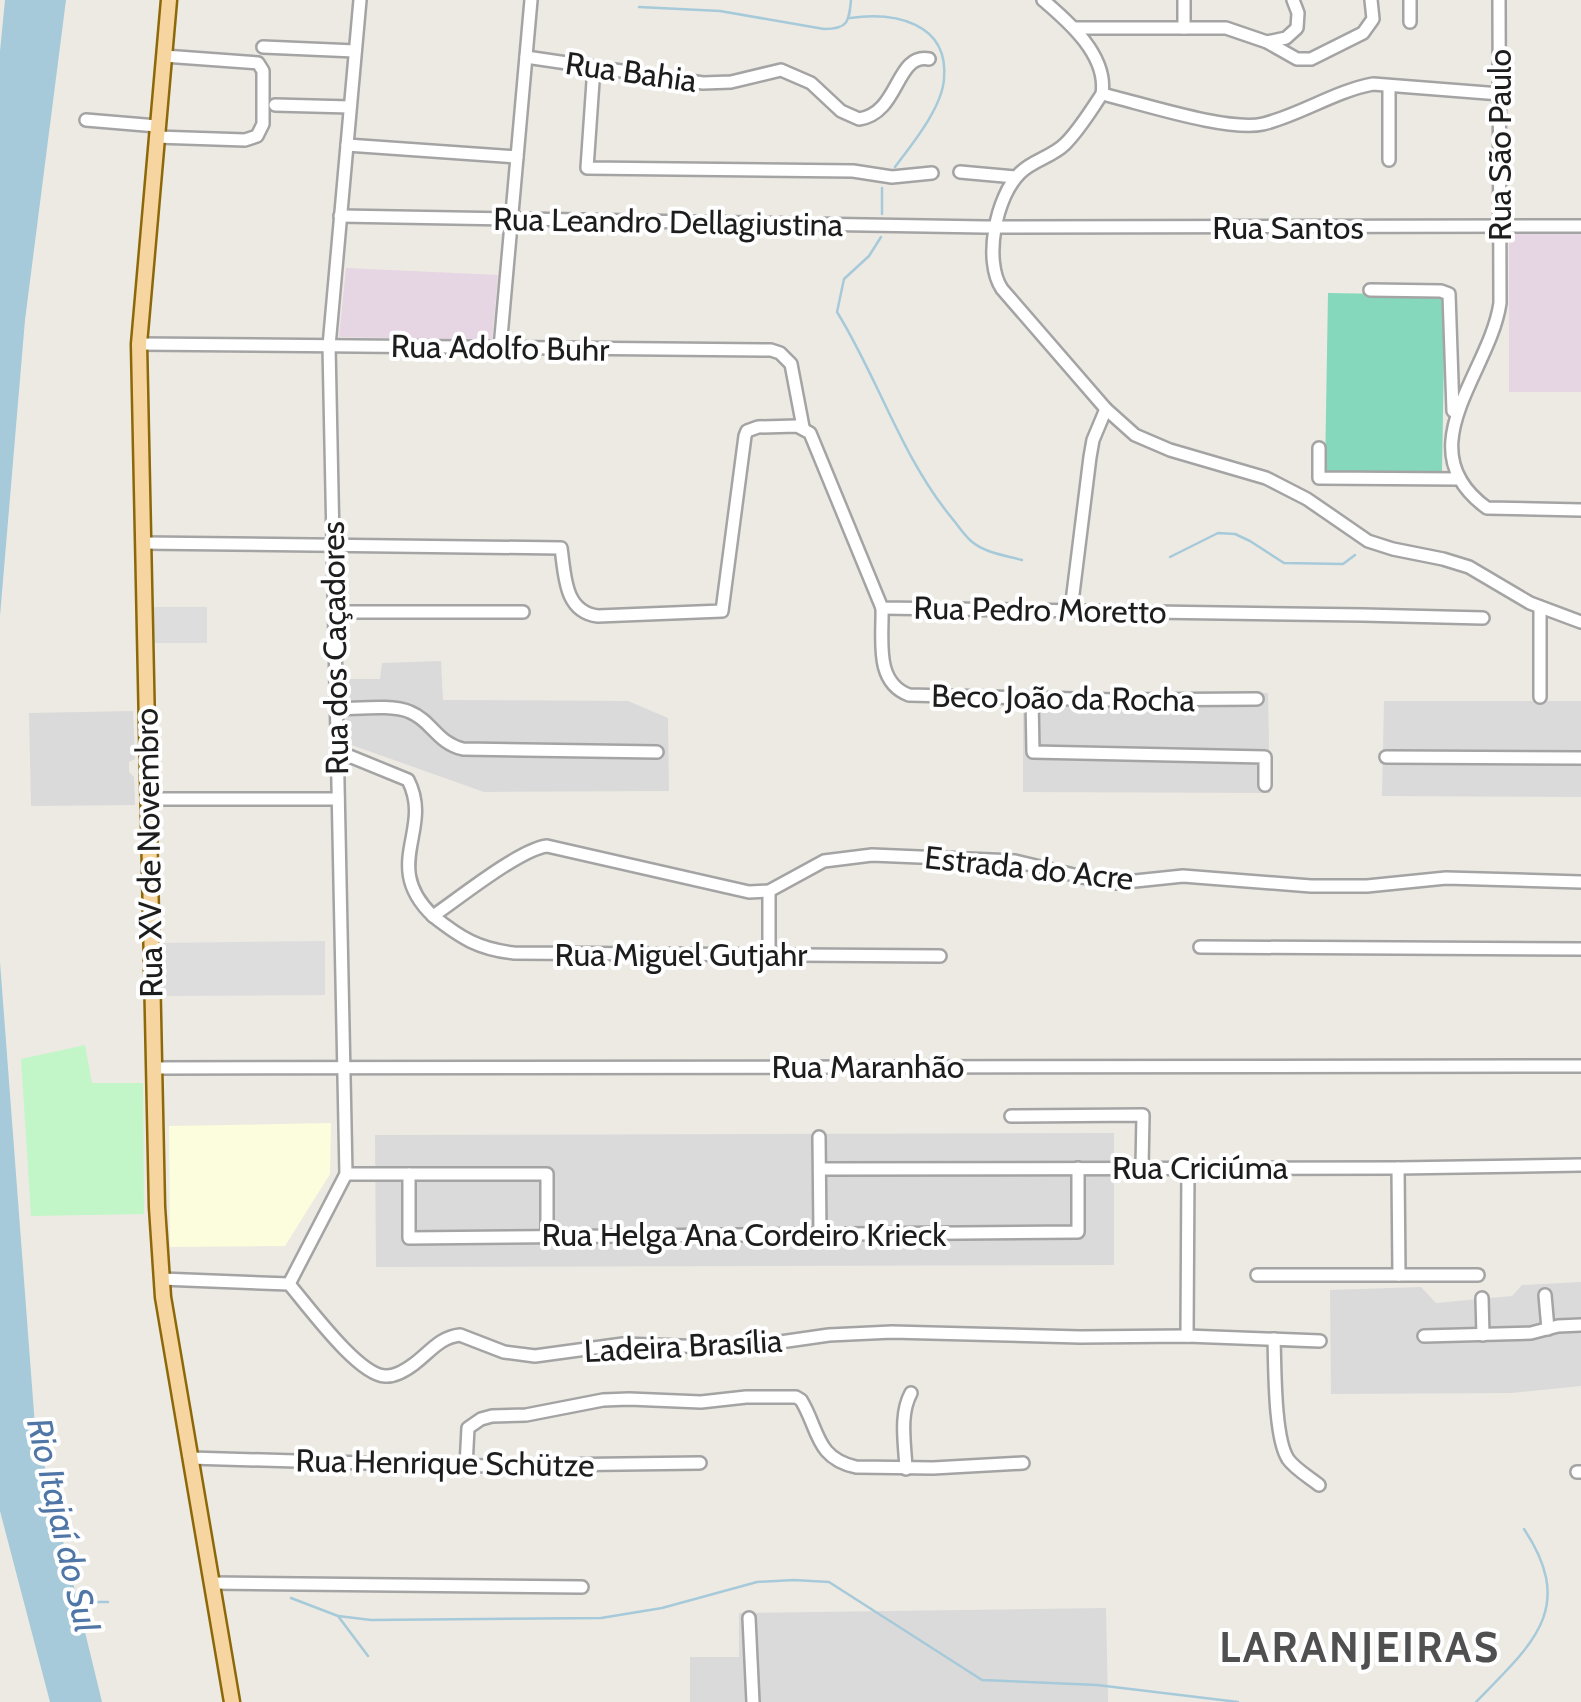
<svg xmlns="http://www.w3.org/2000/svg" width="1581" height="1702" font-family="Cabin,sans-serif">
<style>
.residential{fill:#dbdada}
.industrial{fill:#e6d5e2}
.education{fill:#fbfddc}
.park{fill:#c2f6c9}
.pitch{fill:#85d8bc}
.parking{fill:#ddd}
.water{fill:#a6cad9}
.lines{fill:none;stroke-linecap:round;stroke-linejoin:round}
.stream{stroke:#a6cad9;stroke-width:2.5}
.minor-casing{stroke:#a4a4a4;stroke-width:16}
.major-casing{stroke:#8c6809;stroke-width:19}
.minor{stroke:#fff;stroke-width:11}
.major{stroke:#f6d5a0;stroke-width:14}
.labels{text-anchor:middle;stroke-width:8;stroke-linejoin:round;paint-order:stroke}
.street-label{font-size:32px;fill:#1d1d1d;stroke:#fff}
.water-label{font-size:35px;font-style:italic;fill:#4f76a6;stroke:#fff}
.district-label{font-size:42px;font-weight:bold;letter-spacing:2.5px;fill:#505050;stroke:#fff}
</style>
<rect width="100%" height="100%" fill="#edeae3"/>
<!-- residential -->
<g class="residential">
<path d="M441,661L443,700L628,701L668,718L669,791L484,792L346,743L345,679H380L382,663Z"/>
<path d="M1023,692L1268,693L1270,793L1023,792Z"/>
<path d="M1384,701H1581V797L1382,796Z"/>
<path d="M133,711L135,759L129,762V772L134,777L135,805L31,806L29,713Z"/>
<path d="M1114,1133V1265L376,1267L375,1135Z"/>
<path d="M1581,1282V1386L1511,1393L1331,1394L1330,1290L1421,1287L1436,1303L1512,1296L1522,1285Z"/>
<path d="M1106,1608L1108,1702H690V1657H739V1613Z"/>
</g>
<!-- industrial -->
<g class="industrial">
<rect x="1509" y="233" width="72" height="159"/>
<path d="M346,268L498,275L492,340L339,337Z"/>
</g>
<!-- education -->
<path class="education" d="M331,1123L330,1174L285,1246L170,1247L169,1126Z"/>
<!-- park -->
<path class="park" d="M85,1045L92,1083H143L144,1214L31,1216L21,1059Z"/>
<!-- pitch -->
<path class="pitch" d="M1328,293L1445,295L1442,472L1325,471Z"/>
<!-- parking -->
<g class="parking">
<rect x="151" y="607" width="56" height="36"/>
<path d="M325,941V995L160,996L159,943Z"/>
</g>
<!-- water -->
<g class="water">
<path d="M5,0H66L25,320L0,616V51Z"/>
<path d="M0,962L35,1426L102,1702H50L0,1511Z"/>
</g>
<g class="lines">
<!-- stream -->
<g class="stream">
<path d="M639,7L720,11L824,29C848,29 849,22 851,0"/>
<path d="M850,18C894,12 949,22 944,79C942,108 912,144 895,167"/>
<path d="M882,188V214"/>
<path d="M881,237L869,256L844,279L837,312C878,378 901,456 951,517C957,524 963,534 971,541C985,553 1004,555 1022,560"/>
<path d="M1170,557L1218,533L1235,534L1250,541L1284,563L1343,564L1355,555"/>
<path d="M291,1598L338,1616L368,1656"/>
<path d="M75,1602H108"/>
<path d="M338,1616L371,1620L601,1618L662,1608L757,1582L794,1580L829,1582L982,1680L1097,1685L1238,1702"/>
<path d="M1476,1702C1532,1644 1577,1609 1524,1529"/>
</g>
<defs>
<g id="minor">
<path d="M1043,0C1069,22 1108,56 1102,94C1091,110 1080,129 1065,144C1052,157 1033,160 1020,173C996,196 983,261 1002,289L1106,409L1135,435L1170,450L1266,478L1307,499L1368,541L1393,549L1443,559L1469,567L1530,603L1581,622"/>
<path d="M1499,0L1500,303C1490,373 1405,449 1487,508L1581,510"/>
<path d="M1410,22V0"/>
<path d="M1074,28H1226L1267,42L1297,59H1311L1363,33L1373,19L1371,0"/>
<path d="M1184,28V0"/>
<path d="M1267,42L1286,38L1297,28L1298,13L1293,0"/>
<path d="M263,47L355,51"/>
<path d="M526,57L703,83L731,82L781,70L811,83L841,111L859,119C900,113 895,53 929,59"/>
<path d="M594,67L587,168L853,171L892,177L932,173"/>
<path d="M1102,94C1141,103 1228,132 1263,124C1300,115 1335,91 1373,84L1500,94"/>
<path d="M275,105L350,107"/>
<path d="M86,120L157,126"/>
<path d="M156,137L245,140L257,136L263,124V71L258,63L164,56"/>
<path d="M347,145L517,157"/>
<path d="M1389,160V86"/>
<path d="M960,172L1015,177"/>
<path d="M340,216L985,227L1581,226"/>
<path d="M1370,290L1441,291L1449,294L1453,411"/>
<path d="M139,344L771,350L780,353L791,364L803,427"/>
<path d="M500,348L531,0"/>
<path d="M1319,448V478L1460,479"/>
<path d="M143,543L561,548C565,575 564,612 598,616L722,611L745,436L747,431L758,427L797,426L810,433L882,608L1363,615L1483,618"/>
<path d="M882,608C883,639 874,682 909,695L1115,700L1257,699"/>
<path d="M1071,610L1090,457L1093,440L1106,409"/>
<path d="M334,612H523"/>
<path d="M1540,697V607"/>
<path d="M1032,698L1033,752L1265,757V785"/>
<path d="M336,709C356,709 393,704 410,712C432,721 437,743 463,749L657,752"/>
<path d="M337,751L408,780C434,830 380,865 433,916C458,899 520,849 547,846L749,892L769,891L824,861L872,855L1015,861L1095,880L1116,883L1183,876L1311,886H1367L1446,878L1581,882"/>
<path d="M1386,757L1581,758"/>
<path d="M148,799H338"/>
<path d="M769,891V955"/>
<path d="M433,916C461,938 478,949 514,953L940,956"/>
<path d="M1200,947L1581,949"/>
<path d="M154,1068L1581,1066"/>
<path d="M1011,1116L1143,1115L1142,1167"/>
<path d="M819,1137L820,1234"/>
<path d="M1398,1168L1399,1275"/>
<path d="M820,1169L1398,1168L1581,1165"/>
<path d="M346,1174H547V1236"/>
<path d="M409,1174V1238L1078,1232V1168"/>
<path d="M1257,1275H1478"/>
<path d="M161,1279L289,1284C308,1306 358,1375 385,1376C395,1377 406,1370 414,1364C430,1352 440,1337 460,1335L504,1352L535,1356L623,1344L739,1348L829,1335L892,1332L1080,1337L1187,1336L1320,1341"/>
<path d="M289,1284L346,1174L329,346L360,0"/>
<path d="M1545,1295L1548,1329"/>
<path d="M1482,1298L1483,1335"/>
<path d="M1187,1336L1188,1167"/>
<path d="M1424,1336L1531,1333L1558,1326L1581,1325"/>
<path d="M1274,1339C1275,1365 1274,1438 1288,1459C1295,1469 1309,1477 1319,1485"/>
<path d="M190,1458L466,1466L700,1463"/>
<path d="M466,1466L468,1428L481,1419L492,1416L526,1415L603,1400L629,1399L701,1402L746,1397H796L801,1400C819,1429 815,1458 856,1467L933,1468L1023,1463"/>
<path d="M906,1469C905,1444 899,1415 911,1393"/>
<path d="M1577,1472H1581"/>
<path d="M211,1583L582,1587"/>
<path d="M749,1618L753,1702"/>
</g>
<path id="major" d="M169,0L139,344L157,1207L163,1297L232,1702"/>
</defs>
<!-- minor casing -->
<use href="#minor" class="minor-casing"/>
<!-- major casing -->
<use href="#major" class="major-casing"/>
<!-- minor -->
<use href="#minor" class="minor"/>
<!-- major -->
<use href="#major" class="major"/>
</g>
<g class="labels">
<!-- street labels -->
<g class="street-label">
<text transform="translate(631 72) rotate(8)" y="11">Rua Bahia</text>
<text transform="translate(1500 145) rotate(-90)" y="11">Rua São Paulo</text>
<text transform="translate(668 222) rotate(1)" y="11">Rua Leandro Dellagiustina</text>
<text x="1288" y="239">Rua Santos</text>
<text transform="translate(500 348) rotate(1)" y="11">Rua Adolfo Buhr</text>
<text transform="translate(1040 610) rotate(1)" y="11">Rua Pedro Moretto</text>
<text transform="translate(335 648) rotate(-91)" y="11">Rua dos Caçadores</text>
<text transform="translate(1063 698) rotate(1)" y="11">Beco João da Rocha</text>
<text transform="translate(149 853) rotate(-91)" y="11">Rua XV de Novembro</text>
<text transform="translate(1029 868) rotate(6)" y="11">Estrada do Acre</text>
<text x="681" y="966">Rua Miguel Gutjahr</text>
<text x="868" y="1078">Rua Maranhão</text>
<text x="1200" y="1179">Rua Criciúma</text>
<text x="744" y="1246">Rua Helga Ana Cordeiro Krieck</text>
<text transform="translate(683 1346) rotate(-3)" y="11">Ladeira Brasília</text>
<text transform="translate(445 1463) rotate(1)" y="11">Rua Henrique Schütze</text>
</g>
<!-- water labels -->
<g class="water-label">
<text transform="translate(63 1525) rotate(77)" y="12">Rio Itajaí do Sul</text>
</g>
<!-- district labels -->
<g class="district-label">
<text x="1360" y="1662">LARANJEIRAS</text>
</g>
</g>
</svg>
